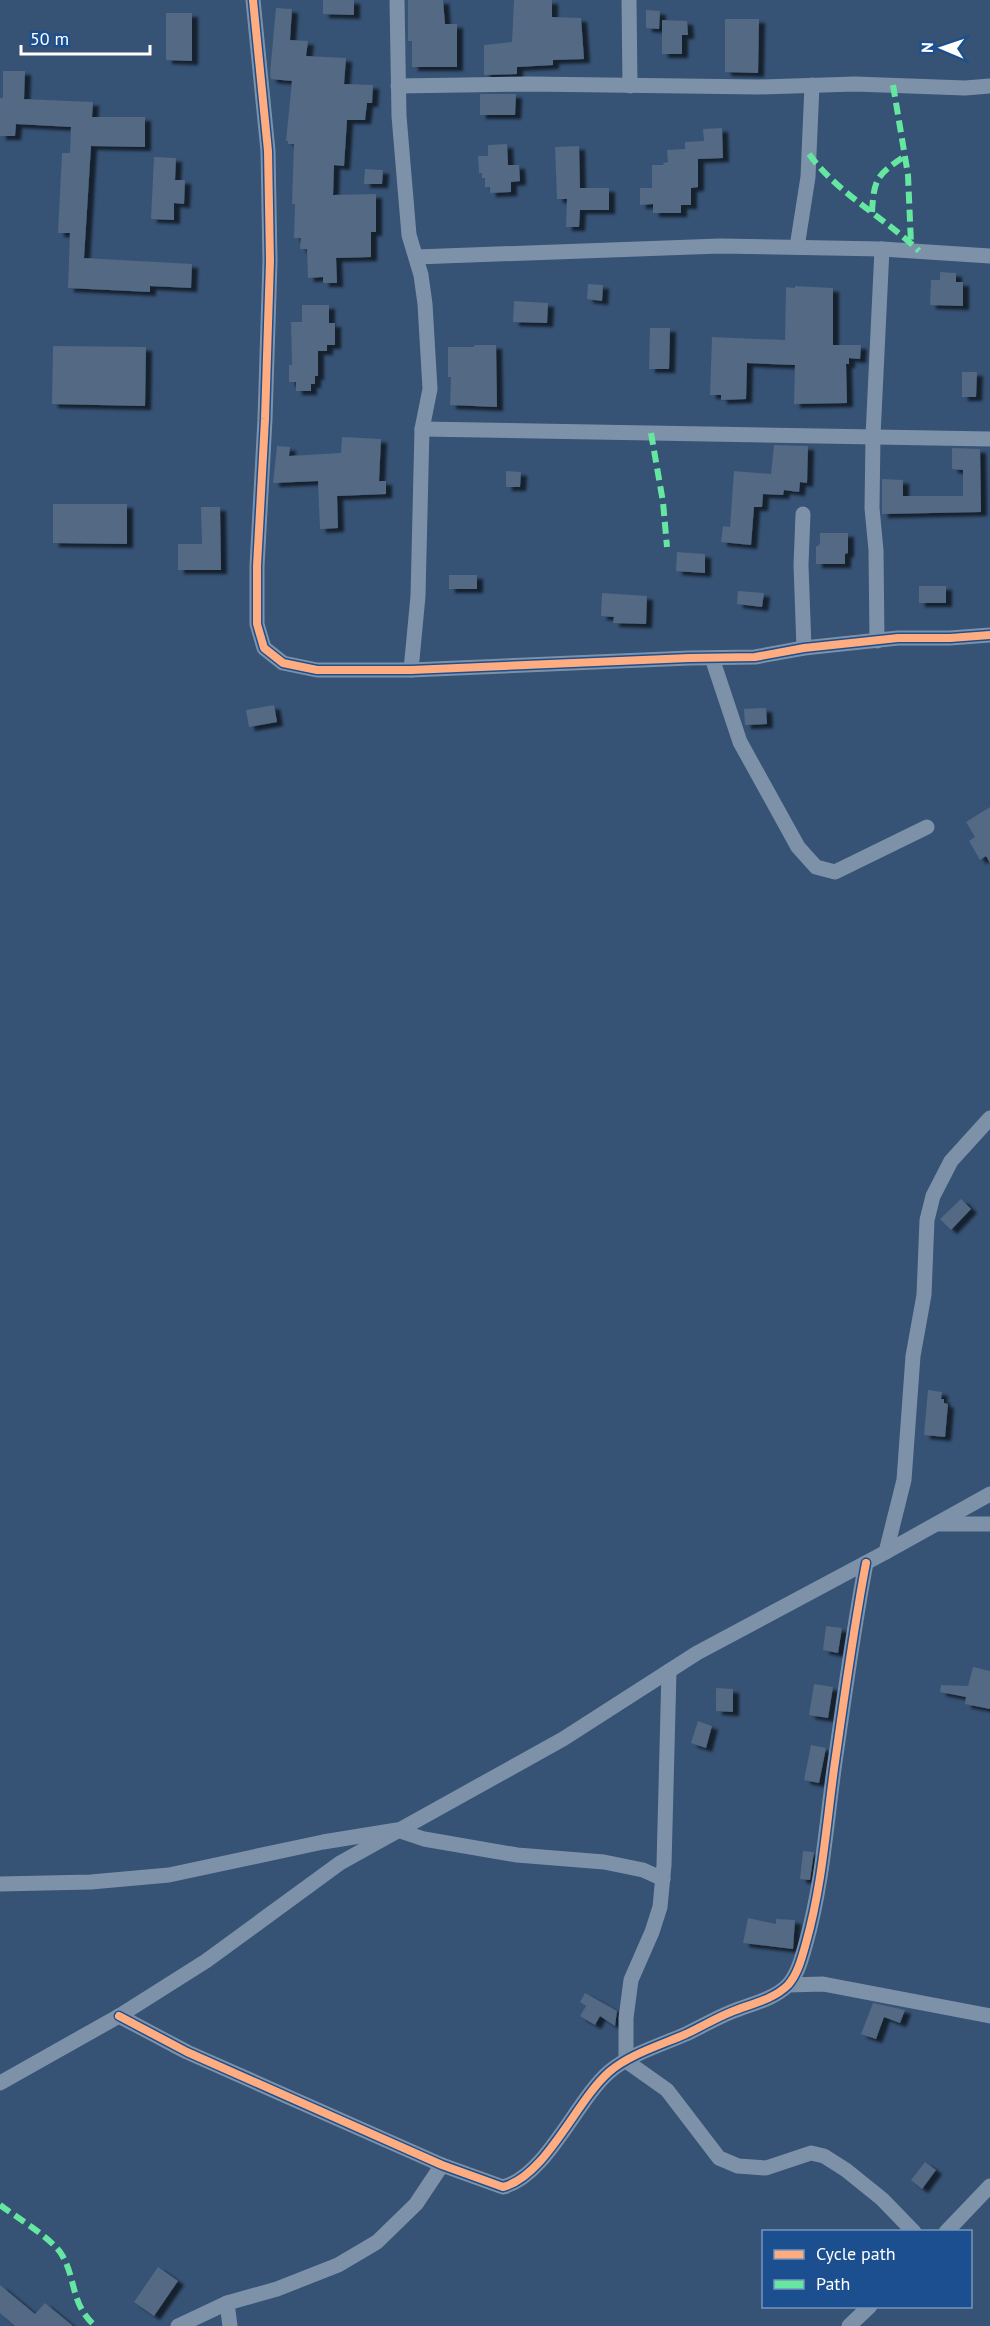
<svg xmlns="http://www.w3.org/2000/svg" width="990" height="2326" font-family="'PT Sans',sans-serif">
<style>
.building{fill:#526984;filter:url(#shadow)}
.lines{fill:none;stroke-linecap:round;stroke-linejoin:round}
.street{stroke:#7d92a8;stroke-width:15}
.quiet{stroke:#66e7a1;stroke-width:6;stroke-dasharray:12 6;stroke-linecap:butt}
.cycleway-casing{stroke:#1b4f8f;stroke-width:11}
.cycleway{stroke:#ffac80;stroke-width:8}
</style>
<defs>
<filter id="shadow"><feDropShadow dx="6" dy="4" stdDeviation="1.5" flood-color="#0009"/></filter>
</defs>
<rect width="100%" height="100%" fill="#365274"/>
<!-- building -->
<g class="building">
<path d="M323,0H354V15L323,14Z"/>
<path d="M408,0H443L445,24H457V67H412V41H408Z"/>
<path d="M514,0H552V17L581,18L584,59L553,60V65L517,67V74L484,75V45L512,42Z"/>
<path d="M276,8L292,9L290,40L308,41L306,56L346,58L344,84L373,85L372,103H367L365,120H347L344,166L334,165L333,195L376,194V232H371V257L336,258L337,283H323V277L308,278L307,249H300L301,238H294L295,204H292L294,144H288V141H286L292,81L271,79L270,74Z"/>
<path d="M646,10L660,11L659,29L646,28Z"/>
<path d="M166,13H192V61L166,60Z"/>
<path d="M725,19H759L758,73L725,72Z"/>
<path d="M662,20L687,21L688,35H682V54H662Z"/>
<path d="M3,71H25L24,99L93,102L92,117H145V147L91,146L84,258L192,264L191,288L150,286V292L68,288L70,233H58L62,153H70L71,127L16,124L15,136H0V98H3Z"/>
<path d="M480,94H516L515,115H480Z"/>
<path d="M722,128L723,158L698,159V187L691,188V205H681V213H653V204L640,205V188H652V165H664L663,163L668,162L667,150L685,149V142L704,141L703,129Z"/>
<path d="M507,144L508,165H519L520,181L511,182V192L490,193V187H485V178H482V173H479L478,156H488V145Z"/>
<path d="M579,146L580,188H609V210H580L579,227H566L567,199H557L555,147Z"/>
<path d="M154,157L176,158L175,180H185L184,204L174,203V220L151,219Z"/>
<path d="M365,169L383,170L382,184H364Z"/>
<path d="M940,272L956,273V282H963V306L930,305L931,280H940Z"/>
<path d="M588,284L603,285L602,301L587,299Z"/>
<path d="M795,286L833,288V345H861L860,359L849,358V364H846L847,403L794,404L795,365L747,363L746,399L721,400V395H710L712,337L785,340L786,287L795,288Z"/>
<path d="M514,301L548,303L547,323L513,322Z"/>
<path d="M302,305H329V323H335V345H327V351H318V376H315V384H311V391H296V382H289V365H292L291,322H302Z"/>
<path d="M650,328H670L669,369H649Z"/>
<path d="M475,345H496L497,407L450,405L451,377H448V347H473Z"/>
<path d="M53,346L146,347L145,406L52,404Z"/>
<path d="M962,372H977L976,397H962Z"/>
<path d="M342,437L381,439L379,481H386V494L337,496L338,528L320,529L318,481L273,483L277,446L290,447L289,456L341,453Z"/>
<path d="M774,445L808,446L807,483L800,482L799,492L784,490L783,495L763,494L762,507H754L751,545L721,542L723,526L730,527L734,471L771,474Z"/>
<path d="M952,448L980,449L981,512L882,514V479L903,480V496H963V470L952,469Z"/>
<path d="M506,471L521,472L520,487H506Z"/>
<path d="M53,504H127V544L53,543Z"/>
<path d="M201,507H220L221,570H178V544H202Z"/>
<path d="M820,533H848V553L845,554V564H816V547L820,544Z"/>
<path d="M677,552L705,554V573L676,571Z"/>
<rect x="449" y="575" width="28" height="14"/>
<rect x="919" y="586" width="27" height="17"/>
<path d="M738,591L764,593L762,607L737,604Z"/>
<path d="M602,593L647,596L646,624L613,623L614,617L601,616Z"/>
<path d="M274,705L277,722L249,727L246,710Z"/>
<path d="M766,708L767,724L745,725L744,709Z"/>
<path d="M990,807V863L986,856L980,860L969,841L975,837L966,822Z"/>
<path d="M961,1199L971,1209L951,1230L940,1219Z"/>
<path d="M928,1390L942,1392L941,1399H944V1403L948,1404L945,1437L924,1435Z"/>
<path d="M826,1626L842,1628L838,1653L823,1650Z"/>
<path d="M973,1667L990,1671V1709L965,1704L966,1697L940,1692L941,1685L968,1686Z"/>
<path d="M814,1684L833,1687L828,1718L809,1715Z"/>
<path d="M716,1688L733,1689V1712L716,1711Z"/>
<path d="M698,1721L712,1726L706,1748L691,1743Z"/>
<path d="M811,1745L826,1748L819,1783L804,1780Z"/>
<path d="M803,1851L814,1852L810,1880L800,1879Z"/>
<path d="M748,1918L776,1924V1919L795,1920L793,1949L743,1943Z"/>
<path d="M585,1993L617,2011L615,2026L600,2016L595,2025L580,2016L586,2006L580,2002Z"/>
<path d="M873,2003L905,2010L900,2023L884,2017L876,2039L861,2034Z"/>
<path d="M925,2162L936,2170L922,2189L911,2180Z"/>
<path d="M158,2267L178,2281L154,2316L134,2302Z"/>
<path d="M0,2285L35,2314L45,2303L73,2326H15L0,2313Z"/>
</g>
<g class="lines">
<!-- street -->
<g class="street">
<path d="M253,0L268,151L270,261L265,419L257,566V624L264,648L283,663L317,670H411L689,658L755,657L804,648L898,638H950L990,635"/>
<path d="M397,0L399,116L409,235L421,275L425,304L430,389L422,429L418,596L411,670"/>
<path d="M629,0L630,86"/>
<path d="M398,86L530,84L759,87L855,84L965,88L990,86"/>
<path d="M797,247L808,177L812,85"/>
<path d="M416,257L720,246L882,249L990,256"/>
<path d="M422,429L990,439"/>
<path d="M803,514L801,565L804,648"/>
<path d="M877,641L876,550L872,508L873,436L882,249"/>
<path d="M712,658L740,742L798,847L816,867L835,872L927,827"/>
<path d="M939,1524H990"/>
<path d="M886,1552L904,1480L913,1356L924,1295L927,1220L933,1196L951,1161L990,1118"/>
<path d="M669,1671L664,1865L660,1907L652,1932L631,1980L626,2018V2061L667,2090L719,2158L738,2166L766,2168L811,2153L824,2156L846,2170L882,2199L914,2232"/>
<path d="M0,1884L91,1882L169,1875L323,1842L397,1830L424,1839L517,1855L604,1862L643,1870L663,1879"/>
<path d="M788,1985L823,1984L990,2016"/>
<path d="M119,2016L187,2052L442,2165L503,2187C546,2176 576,2101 609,2072C630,2054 661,2045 686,2034C701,2027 716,2018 731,2012C750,2004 773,2000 788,1985C798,1974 802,1957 806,1943C822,1886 826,1828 834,1769C844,1700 853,1631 866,1563"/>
<path d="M0,2083L119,2016L206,1961L340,1863L563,1739L697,1653L886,1552L990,1494"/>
<path d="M946,2232L990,2186"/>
<path d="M227,2303L230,2326"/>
<path d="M178,2326L227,2303L277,2289L338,2265L377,2242L416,2204L442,2165"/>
<path d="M849,2326L870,2306"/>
</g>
<!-- quiet -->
<g class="quiet">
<path d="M893,85L908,175L911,244"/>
<path d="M809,154C838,194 884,217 919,251"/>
<path d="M872,212C874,178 877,175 905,156"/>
<path d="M651,433L663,502L667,547"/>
<path d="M0,2205C16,2217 53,2239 62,2255C77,2281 70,2303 95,2326"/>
</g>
<defs>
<g id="cycleway">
<path d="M253,0L268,151L270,261L265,419L257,566V624L264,648L283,663L317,670H411L689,658L755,657L804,648L898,638H950L990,635"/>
<path d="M119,2016L187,2052L442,2165L503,2187C546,2176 576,2101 609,2072C630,2054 661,2045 686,2034C701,2027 716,2018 731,2012C750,2004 773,2000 788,1985C798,1974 802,1957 806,1943C822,1886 826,1828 834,1769C844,1700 853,1631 866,1563"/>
</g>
</defs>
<!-- cycleway casing -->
<use href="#cycleway" class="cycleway-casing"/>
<!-- cycleway -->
<use href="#cycleway" class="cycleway"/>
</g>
<!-- legend -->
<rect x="762" y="2230" width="210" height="78" fill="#1b4f8f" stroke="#7695bc" stroke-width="1.5"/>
<rect x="774" y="2250" width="30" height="9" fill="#ffac80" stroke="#7695bc" stroke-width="1.5"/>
<text x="816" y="2260" font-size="18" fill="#ffffff">Cycle path</text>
<rect x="774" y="2280" width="30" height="9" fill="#66e7a1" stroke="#7695bc" stroke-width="1.5"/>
<text x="816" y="2290" font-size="18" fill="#ffffff">Path</text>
<!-- north arrow -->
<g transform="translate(942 48) rotate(272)" stroke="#1b4f8f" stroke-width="4.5" paint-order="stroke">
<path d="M0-4.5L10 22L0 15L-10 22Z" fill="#ffffff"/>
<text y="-9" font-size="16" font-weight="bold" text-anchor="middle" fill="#ffffff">N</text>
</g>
<!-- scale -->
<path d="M21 45v9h129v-9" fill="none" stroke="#ffffff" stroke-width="3"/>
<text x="30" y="45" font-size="18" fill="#ffffff" stroke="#1b4f8f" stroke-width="4.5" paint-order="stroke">50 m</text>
</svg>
